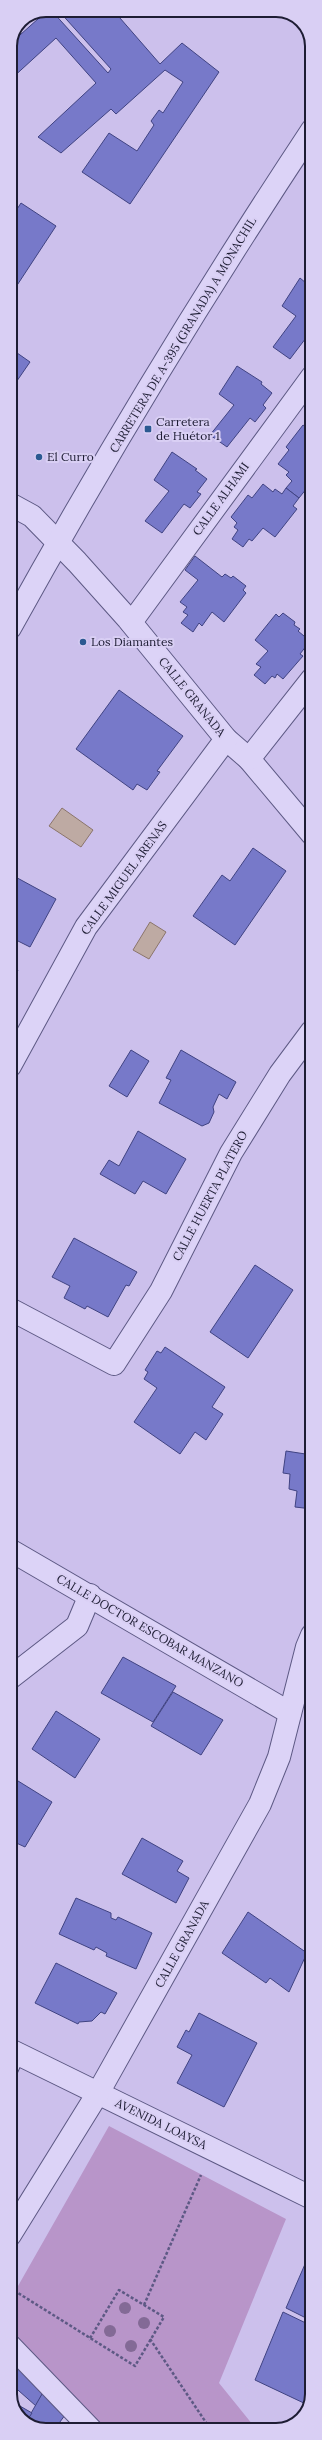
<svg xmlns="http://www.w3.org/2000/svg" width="322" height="2440" font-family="Lora,serif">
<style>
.green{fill:#b895c9}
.water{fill:#beaaa3;stroke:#8b756b}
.building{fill:#7779c9;stroke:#404382}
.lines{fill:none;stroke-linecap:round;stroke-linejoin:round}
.service-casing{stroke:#5d5984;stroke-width:16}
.pedestrian-casing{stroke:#5d5984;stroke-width:23}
.minor-casing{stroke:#5d5984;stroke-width:24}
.tertiary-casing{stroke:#5d5984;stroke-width:24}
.path{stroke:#5d5984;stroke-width:2.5;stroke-dasharray:3 2;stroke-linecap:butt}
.service{stroke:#dcd3f7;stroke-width:14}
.pedestrian{stroke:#dcd3f7;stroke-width:21}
.minor{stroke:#dcd3f7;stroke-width:22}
.tertiary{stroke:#dcd3f7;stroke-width:22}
.tree{fill:#836a96}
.poi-dot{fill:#2b5991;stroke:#d9cff4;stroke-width:1.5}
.labels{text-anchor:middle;stroke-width:4;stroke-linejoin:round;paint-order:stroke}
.street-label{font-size:12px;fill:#1e1d34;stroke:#d9cff4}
.poi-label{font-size:12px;fill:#1e1d34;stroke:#d9cff4;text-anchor:start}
.rim{fill:none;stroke:#1e1d34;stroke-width:2}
</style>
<rect width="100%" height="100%" fill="#ccc0ec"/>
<!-- green -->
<path class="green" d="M109,2126L286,2219L219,2383L257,2430H97L10,2339V2295L18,2286Z"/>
<!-- water -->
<g class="water">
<path d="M62,808L93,830L81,847L49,826Z"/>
<path d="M150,922L166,932L149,959L133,950Z"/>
</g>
<!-- building -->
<g class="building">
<path d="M48,10H51L108,73L111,69L58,10H113L160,64L182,43L219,72L130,204L82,172L109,133L137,151L154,125L151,121L159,110L163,113L183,82L165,70L116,114L111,109L61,153L38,137L96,83L56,38L10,80L11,43Z"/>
<path d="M21,203L56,226L10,296V220Z"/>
<path d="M300,278L312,288V330L290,359L273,347L296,316L282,306Z"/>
<path d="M10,348L30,362L10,391Z"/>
<path d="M237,366L262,382L261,384L272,393L263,405L266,408L255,422L250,418L227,447L210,435L234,405L219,394Z"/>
<path d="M303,425L310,430L312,428V489L310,491L307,488L299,498L286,488L292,481L286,475L289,472L278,464L289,450L286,447Z"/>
<path d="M172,452L197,469L195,470L207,479L197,492L201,494L190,508L184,504L162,533L145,521L169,491L154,480Z"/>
<path d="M263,484L273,492L275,489L282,494L286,488L299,498L293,506L297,509L275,537L263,528L252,541L249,539L243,547L232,539L238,530L234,527L237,523L231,517L248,495L252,498Z"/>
<path d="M195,556L222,577L225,574L231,578L233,576L246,586L243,590L246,593L224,622L212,612L202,626L199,623L193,632L181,623L188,615L183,612L187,607L180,602L198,580L185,570Z"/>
<path d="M283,613L295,622L294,625L300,629L298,631L310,641L300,654L303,656L283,679L277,674L275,678L272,676L265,684L254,675L261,667L256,664L268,651L255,640L276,614L279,617Z"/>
<path d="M119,690L183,736L157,771L160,772L147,790L137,784L133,790L76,749Z"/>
<path d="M253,848L286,871L235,945L193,916L222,875L230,881Z"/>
<path d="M10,874L56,899L30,947L10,937Z"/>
<path d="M10,965L18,970L10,984Z"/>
<path d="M131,1050L149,1061L127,1097L109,1086Z"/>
<path d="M181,1050L236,1082L227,1099L219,1094L213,1107L214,1112L209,1123L202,1126L159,1103L171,1080L166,1078Z"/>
<path d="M138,1131L186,1159L166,1194L143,1181L135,1194L100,1174L109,1160L119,1166Z"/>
<path d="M74,1238L137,1272L129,1286L126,1285L108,1317L87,1306L85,1309L64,1298L70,1286L52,1277Z"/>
<path d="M255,1265L293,1290L248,1358L210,1332Z"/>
<path d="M165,1347L225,1387L212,1407L223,1414L206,1440L195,1432L180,1454L134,1422L157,1388L144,1379L148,1372L145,1370L157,1351L161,1353Z"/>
<path d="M286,1451L312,1455V1509L295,1507L297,1491L289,1489L290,1474L283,1473Z"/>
<path d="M123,1657L176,1686L153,1722L101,1693Z"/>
<path d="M173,1692L223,1720L201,1755L151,1726Z"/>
<path d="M56,1711L100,1739L75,1778L32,1749Z"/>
<path d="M10,1776L52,1802L25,1847L10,1840Z"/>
<path d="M142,1838L183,1861L177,1871L189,1878L176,1903L122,1874Z"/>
<path d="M76,1898L111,1913V1918L116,1920L118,1917L152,1933L136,1969L106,1956L107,1953L96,1947L94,1950L59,1934Z"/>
<path d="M248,1912L307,1953L289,1992L270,1978L266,1983L222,1953Z"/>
<path d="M56,1963L117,1993L105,2014L101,2012L92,2021L79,2022L78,2024L35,2003Z"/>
<path d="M199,2013L257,2043L224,2107L177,2083L192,2055L177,2047L186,2030L189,2032Z"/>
<path d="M312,2248V2321L286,2308Z"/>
<path d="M283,2312L312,2326V2394L308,2405L255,2380Z"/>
<path d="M10,2348L46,2387L36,2406L10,2383Z"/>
<path d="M46,2387L68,2411L54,2430H41L26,2422Z"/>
<path d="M13,2402L32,2413L26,2422L20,2419Z"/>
</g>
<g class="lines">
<defs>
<path id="service" d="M10,2071L18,2054"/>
<g id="pedestrian">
<path d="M131,623L312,376"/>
<path d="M10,2345L92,2430"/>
</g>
<g id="minor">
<path d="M10,504L32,516L77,562L128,619L226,739L249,759L312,834"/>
<path d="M249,759L312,679"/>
<path d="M10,1066L86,927L226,739"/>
<path d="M10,1309L114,1364L161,1291L231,1153L280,1074L312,1031"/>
<path d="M10,1550L290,1713"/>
<path d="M10,1678L77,1626L90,1595"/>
<path d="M98,2093L260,1804L279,1757L307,1647L312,1635"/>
</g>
<g id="tertiary">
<path d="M10,628C104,458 205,292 312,130"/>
<path d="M10,2050L312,2198"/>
<path d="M10,2235L98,2093"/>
</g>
</defs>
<!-- service casing -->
<use href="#service" class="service-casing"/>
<!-- pedestrian casing -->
<use href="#pedestrian" class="pedestrian-casing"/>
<!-- minor casing -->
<use href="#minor" class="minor-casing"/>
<!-- tertiary casing -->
<use href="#tertiary" class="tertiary-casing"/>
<!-- path -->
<g class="path">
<path d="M10,2288L135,2366L164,2317L119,2290L89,2340"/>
<path d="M144,2305L201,2175"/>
<path d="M150,2339L211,2430"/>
</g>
<!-- service -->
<use href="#service" class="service"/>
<!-- pedestrian -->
<use href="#pedestrian" class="pedestrian"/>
<!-- minor -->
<use href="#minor" class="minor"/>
<!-- tertiary -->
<use href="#tertiary" class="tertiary"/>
</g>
<!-- trees -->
<g class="tree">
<circle cx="125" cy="2308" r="6"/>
<circle cx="144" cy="2323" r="6"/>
<circle cx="110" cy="2331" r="6"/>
<circle cx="131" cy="2346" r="6"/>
</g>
<!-- markers -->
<g class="poi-dot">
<rect x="144" y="425" width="8" height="8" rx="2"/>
<circle cx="39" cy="457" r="4"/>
<circle cx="83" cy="642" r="4"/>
</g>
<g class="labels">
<!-- street labels -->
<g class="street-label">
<text transform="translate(183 335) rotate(-59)" y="4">CARRETERA DE A-395 (GRANADA) A MONACHIL</text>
<text transform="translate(221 499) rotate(-54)" y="4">CALLE ALHAMI</text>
<text transform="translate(192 697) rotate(51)" y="4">CALLE GRANADA</text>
<text transform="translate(124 878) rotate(-54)" y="4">CALLE MIGUEL ARENAS</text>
<text transform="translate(210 1196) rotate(-62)" y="4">CALLE HUERTA PLATERO</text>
<text transform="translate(150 1631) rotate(30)" y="4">CALLE DOCTOR ESCOBAR MANZANO</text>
<text transform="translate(182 1944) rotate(-61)" y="4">CALLE GRANADA</text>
<text transform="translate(161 2124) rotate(26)" y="4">AVENIDA LOAYSA</text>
</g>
<!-- poi labels -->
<g class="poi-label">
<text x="156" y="426">Carretera<tspan x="156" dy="14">de Huétor 1</tspan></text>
<text x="47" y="461">El Curro</text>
<text x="91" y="646">Los Diamantes</text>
</g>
</g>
<!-- crop -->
<path d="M0 0H322V2440H0ZM46 17H276A29 29 0 0 1 305 46V2394A29 29 0 0 1 276 2423H46A29 29 0 0 1 17 2394V46A29 29 0 0 1 46 17Z" fill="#d9cff4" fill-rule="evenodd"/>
<path class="rim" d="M46 17H276A29 29 0 0 1 305 46V2394A29 29 0 0 1 276 2423H46A29 29 0 0 1 17 2394V46A29 29 0 0 1 46 17Z"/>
</svg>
